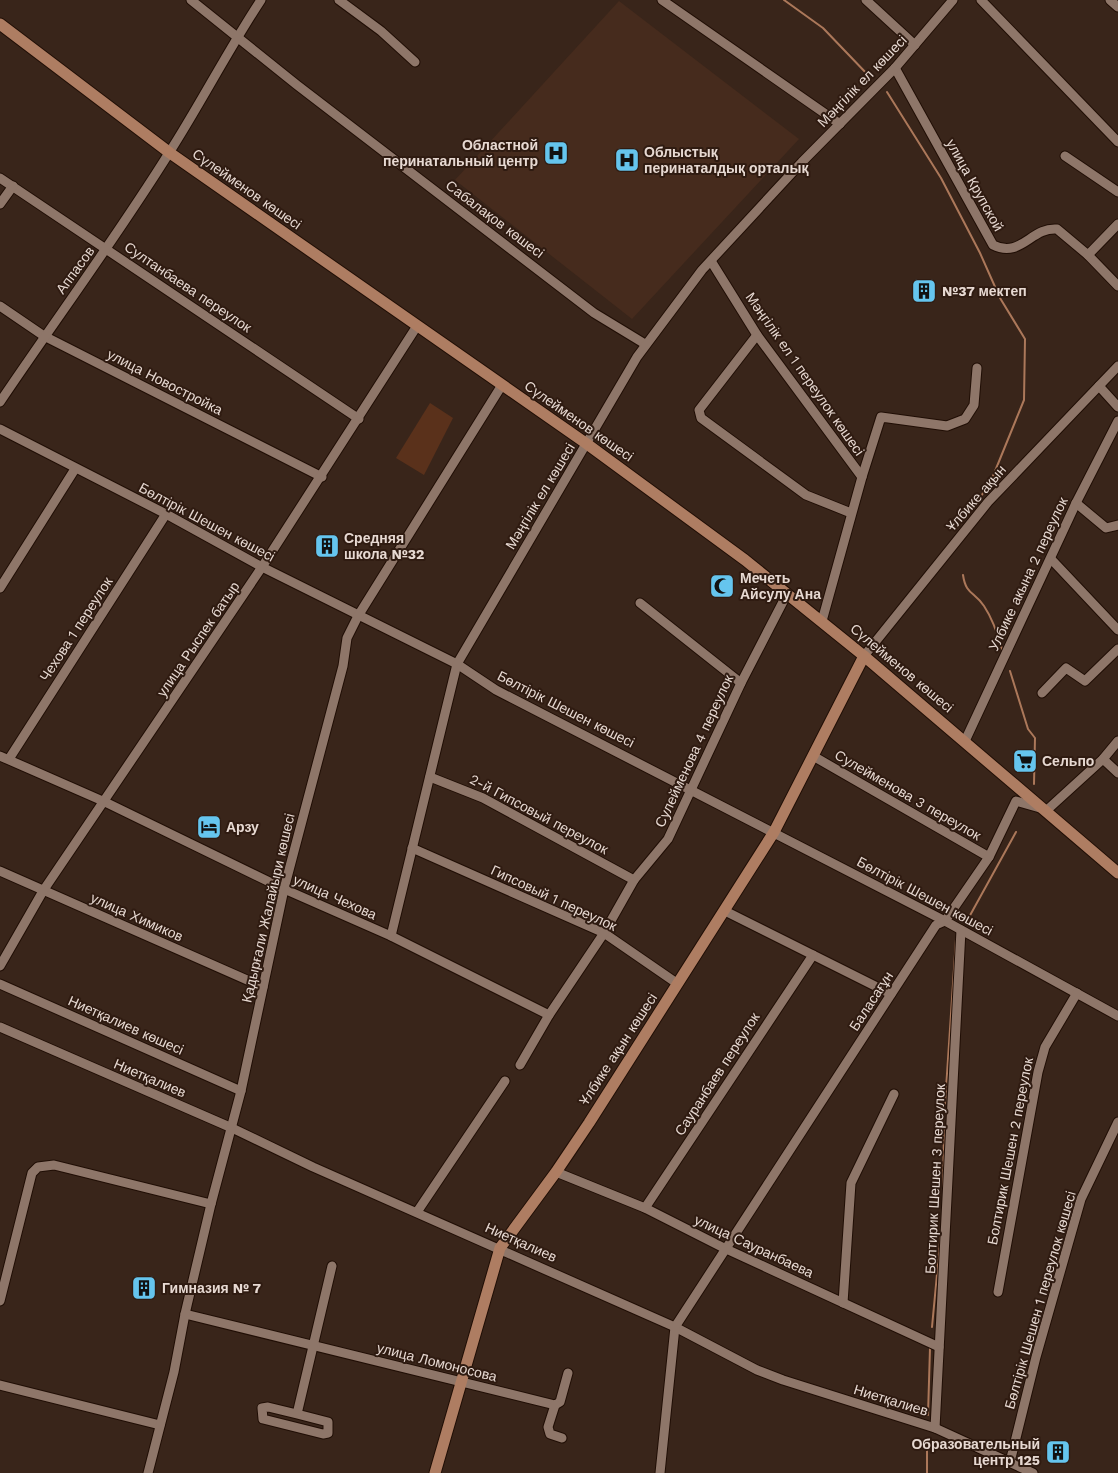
<svg xmlns="http://www.w3.org/2000/svg" width="1118" height="1473" font-family="'Work Sans',sans-serif">
<style>
.built{fill:#462b1d}
.garden{fill:#5a311b}
.lines{fill:none;stroke-linecap:round;stroke-linejoin:round}
.stream{stroke:#ac785a;stroke-width:2}
.minor-casing{stroke:#200e05;stroke-width:11}
.major-casing{stroke:#200e05;stroke-width:13}
.minor{stroke:#8e7669;stroke-width:9}
.major{stroke:#ae7d62;stroke-width:11}
.labels{text-anchor:middle;stroke-width:4;stroke-linejoin:round;paint-order:stroke}
.street-label{font-size:14px;fill:#e7d9d2;stroke:#2f1b11}
.poi-label{font-size:14px;font-weight:bold;fill:#e7d9d2;stroke:#2f1b11;text-anchor:start}
</style>
<rect width="100%" height="100%" fill="#39251a"/>
<!-- built -->
<path class="built" d="M619,1L799,139L632,319L455,180Z"/>
<!-- garden -->
<path class="garden" d="M430,403L453,418L424,475L396,458Z"/>
<g class="lines">
<!-- stream -->
<g class="stream">
<path d="M784,0L823,28L869,76"/>
<path d="M887,92L941,178L980,253L1000,298L1025,339L1024,400L991,481L970,513"/>
<path d="M963,575C966,595 974,591 984,606C992,618 998,635 1002,649"/>
<path d="M1010,671L1028,729L1035,738L1034,784"/>
<path d="M968,919L1016,832"/>
<path d="M945,1104L956,939"/>
<path d="M943,1197L944,1127"/>
<path d="M932,1327L941,1232"/>
<path d="M928,1415L930,1348"/>
<path d="M927,1473V1441"/>
</g>
<defs>
<g id="minor">
<path d="M191,0L297,85L594,313L645,344"/>
<path d="M339,0L381,31L415,62"/>
<path d="M662,0L840,124"/>
<path d="M866,0L915,45"/>
<path d="M981,0L1118,142"/>
<path d="M1110,0L1118,7"/>
<path d="M895,68L993,245C1021,259 1031,227 1057,229L1088,255L1118,286"/>
<path d="M1065,156L1118,192"/>
<path d="M0,178L359,419"/>
<path d="M0,204L13,186"/>
<path d="M1088,255L1118,224"/>
<path d="M711,261L757,335L862,477L822,621"/>
<path d="M0,306L44,336L322,477"/>
<path d="M757,335L699,410L701,418L806,495L851,513"/>
<path d="M1099,386L1118,407"/>
<path d="M0,402C56,319 116,238 169,153C201,103 228,50 261,0"/>
<path d="M0,429L166,514L262,567L457,664L496,690L945,921L1118,1016"/>
<path d="M862,477L881,417L947,426L965,419L974,405L977,368"/>
<path d="M1076,503L1106,528L1118,525"/>
<path d="M1051,559L1118,630"/>
<path d="M0,588L75,469"/>
<path d="M640,603L741,683"/>
<path d="M864,656L988,502L1118,366"/>
<path d="M1042,693L1066,668L1085,681L1118,649"/>
<path d="M965,741L1076,503L1118,421"/>
<path d="M0,756L105,802L284,889L391,936L549,1015"/>
<path d="M813,756L989,857"/>
<path d="M9,759L166,514"/>
<path d="M1103,759L1118,773"/>
<path d="M430,777L483,798L634,880"/>
<path d="M412,848L604,933L678,984"/>
<path d="M0,871L263,987"/>
<path d="M725,911L891,994"/>
<path d="M391,936L457,664L637,357L702,270L802,162L895,68L953,0"/>
<path d="M0,966L43,891L262,567L417,326"/>
<path d="M0,984L241,1091"/>
<path d="M0,1027L232,1128L313,1167L675,1327L757,1370L783,1380L935,1428L1033,1473"/>
<path d="M520,1065L549,1015L604,933L634,880L668,839L741,683L787,594"/>
<path d="M556,1172L645,1208L724,1248L939,1347"/>
<path d="M645,1208L813,955"/>
<path d="M417,1212L505,1081"/>
<path d="M998,1292L1038,1072L1045,1047L1077,993"/>
<path d="M0,1301L32,1173L38,1167L54,1165L211,1204"/>
<path d="M843,1303L851,1183L894,1094"/>
<path d="M185,1314L555,1405L560,1402L568,1373"/>
<path d="M0,1385L160,1425"/>
<path d="M555,1405L548,1427L550,1434L562,1438"/>
<path d="M297,1414L328,1422V1433L323,1434L263,1419L262,1408L268,1407L297,1414L332,1266"/>
<path d="M935,1428L961,930"/>
<path d="M1010,1462L1036,1357L1081,1199L1118,1122"/>
<path d="M148,1473L174,1372L185,1314L211,1204L241,1091L284,889L343,666L347,638L358,616L502,385"/>
<path d="M660,1473L675,1327L936,925L945,921L989,857L1016,801L1047,810L1103,759L1118,741"/>
</g>
<g id="major">
<path d="M0,24L170,153L587,444L745,560L864,656L1118,873"/>
<path d="M435,1473L500,1248L556,1172L589,1123L774,832L864,656"/>
</g>
</defs>
<!-- minor casing -->
<use href="#minor" class="minor-casing"/>
<!-- major casing -->
<use href="#major" class="major-casing"/>
<!-- minor -->
<use href="#minor" class="minor"/>
<!-- major -->
<use href="#major" class="major"/>
</g>
<!-- icons -->
<defs>
<symbol id="hospital-square" viewBox="-11 -11 22 22"><rect x="-9" y="-9" width="18" height="18" rx="4" fill="#65c5ee" stroke="#2f1b11"/><path d="M-5-5h3v3.5h4V-5h3V5h-3V1.5h-4V5h-3Z" fill="#111"/></symbol>
<symbol id="building-square" viewBox="-11 -11 22 22"><rect x="-9" y="-9" width="18" height="18" rx="4" fill="#65c5ee" stroke="#2f1b11"/><path d="M-4-6H4V6H1V3H-1V6H-4ZM-2.5-4.3h1.7v1.8h-1.7ZM.8-4.3h1.7v1.8H.8ZM-2.5-1h1.7V.8h-1.7ZM.8-1h1.7V.8H.8Z" fill="#111"/></symbol>
<symbol id="mosque-square" viewBox="-11 -11 22 22"><rect x="-9" y="-9" width="18" height="18" rx="4" fill="#65c5ee" stroke="#2f1b11"/><path d="M3.5-4.9A6 6 0 1 0 3.5 4.9A5 5 0 1 1 3.5-4.9Z" fill="#111"/></symbol>
<symbol id="supermarket-square" viewBox="-11 -11 22 22"><rect x="-9" y="-9" width="18" height="18" rx="4" fill="#65c5ee" stroke="#2f1b11"/><path d="M-6-5.5h2.5l.6 2H6L4.5 2H-2.5L-4.4-4H-6ZM-1.5 3.2a1.3 1.3 0 1 0 .1 0ZM3 3.2a1.3 1.3 0 1 0 .1 0Z" fill="#111"/></symbol>
<symbol id="hotel-square" viewBox="-11 -11 22 22"><rect x="-9" y="-9" width="18" height="18" rx="4" fill="#65c5ee" stroke="#2f1b11"/><path d="M-6-4.5h1.5V1H6V5H4.5V3h-9V5H-6ZM-4 0a1.8 1.8 0 1 1 3.6 0ZM.5 0V-2.5h3Q6-2.5 6 0Z" fill="#111"/></symbol>
</defs>
<g fill-rule="evenodd">
<use href="#hospital-square" x="542" y="139" width="28" height="28"/>
<use href="#hospital-square" x="613" y="146" width="28" height="28"/>
<use href="#building-square" x="910" y="277" width="28" height="28"/>
<use href="#building-square" x="313" y="532" width="28" height="28"/>
<use href="#mosque-square" x="708" y="572" width="28" height="28"/>
<use href="#supermarket-square" x="1011" y="747" width="28" height="28"/>
<use href="#hotel-square" x="195" y="813" width="28" height="28"/>
<use href="#building-square" x="130" y="1274" width="28" height="28"/>
<use href="#building-square" x="1044" y="1438" width="28" height="28"/>
</g>
<g class="labels">
<!-- street labels -->
<g class="street-label">
<text transform="translate(862 81) rotate(-46)" y="5">Мәңгілік ел көшесі</text>
<text transform="translate(975 185) rotate(61)" y="5">улица Крупской</text>
<text transform="translate(247 189) rotate(35)" y="5">Сүлейменов көшесі</text>
<text transform="translate(495 219) rotate(37)" y="5">Сабалақов көшесі</text>
<text transform="translate(75 270) rotate(-54)" y="5">Аппасов</text>
<text transform="translate(188 287) rotate(34)" y="5">Султанбаева переулок</text>
<text transform="translate(805 374) rotate(55)" y="5">Мәңгілік ел 1 переулок көшесі</text>
<text transform="translate(165 382) rotate(27)" y="5">улица Новостройка</text>
<text transform="translate(579 421) rotate(35)" y="5">Сүлейменов көшесі</text>
<text transform="translate(540 496) rotate(-59)" y="5">Мәңгілік ел көшесі</text>
<text transform="translate(976 498) rotate(-49)" y="5">Ұлбике ақын</text>
<text transform="translate(207 522) rotate(28)" y="5">Бөлтірік Шешен көшесі</text>
<text transform="translate(1028 574) rotate(-65)" y="5">Улбике акына 2 переулок</text>
<text transform="translate(76 629) rotate(-57)" y="5">Чехова 1 переулок</text>
<text transform="translate(198 639) rotate(-56)" y="5">улица Рыспек батыр</text>
<text transform="translate(902 668) rotate(40)" y="5">Сүлейменов көшесі</text>
<text transform="translate(566 709) rotate(27)" y="5">Бөлтірік Шешен көшесі</text>
<text transform="translate(694 751) rotate(-65)" y="5">Сулейменова 4 переулок</text>
<text transform="translate(908 795) rotate(30)" y="5">Сулейменова 3 переулок</text>
<text transform="translate(539 814) rotate(28)" y="5">2-й Гипсовый переулок</text>
<text transform="translate(925 896) rotate(28)" y="5">Бөлтірік Шешен көшесі</text>
<text transform="translate(335 897) rotate(24)" y="5">улица Чехова</text>
<text transform="translate(554 898) rotate(25)" y="5">Гипсовый 1 переулок</text>
<text transform="translate(268 908) rotate(-77)" y="5">Қадырғали Жалайыри көшесі</text>
<text transform="translate(137 917) rotate(24)" y="5">улица Химиков</text>
<text transform="translate(871 1001) rotate(-57)" y="5">Баласағұн</text>
<text transform="translate(126 1025) rotate(24)" y="5">Ниетқалиев көшесі</text>
<text transform="translate(618 1049) rotate(-57)" y="5">Ұлбике ақын көшесі</text>
<text transform="translate(717 1074) rotate(-57)" y="5">Сауранбаев переулок</text>
<text transform="translate(150 1078) rotate(23)" y="5">Ниетқалиев</text>
<text transform="translate(1010 1151) rotate(-79)" y="5">Болтирик Шешен 2 переулок</text>
<text transform="translate(935 1179) rotate(-87)" y="5">Болтирик Шешен 3 переулок</text>
<text transform="translate(521 1242) rotate(24)" y="5">Ниетқалиев</text>
<text transform="translate(754 1246) rotate(25)" y="5">улица Сауранбаева</text>
<text transform="translate(1040 1300) rotate(-74)" y="5">Бөлтірік Шешен 1 переулок көшесі</text>
<text transform="translate(437 1362) rotate(14)" y="5">улица Ломоносова</text>
<text transform="translate(891 1400) rotate(17)" y="5">Ниетқалиев</text>
</g>
<!-- poi labels -->
<g class="poi-label">
<text x="538" y="150" text-anchor="end">Областной<tspan x="538" dy="16">перинатальный центр</tspan></text>
<text x="644" y="157">Облыстық<tspan x="644" dy="16">перинаталдық орталық</tspan></text>
<text x="942" y="296">№37 мектеп</text>
<text x="344" y="543">Средняя<tspan x="344" dy="16">школа №32</tspan></text>
<text x="740" y="583">Мечеть<tspan x="740" dy="16">Айсулу Ана</tspan></text>
<text x="1042" y="766">Сельпо</text>
<text x="226" y="832">Арзу</text>
<text x="162" y="1293">Гимназия № 7</text>
<text x="1040" y="1449" text-anchor="end">Образовательный<tspan x="1040" dy="16">центр 125</tspan></text>
</g>
</g>
</svg>
